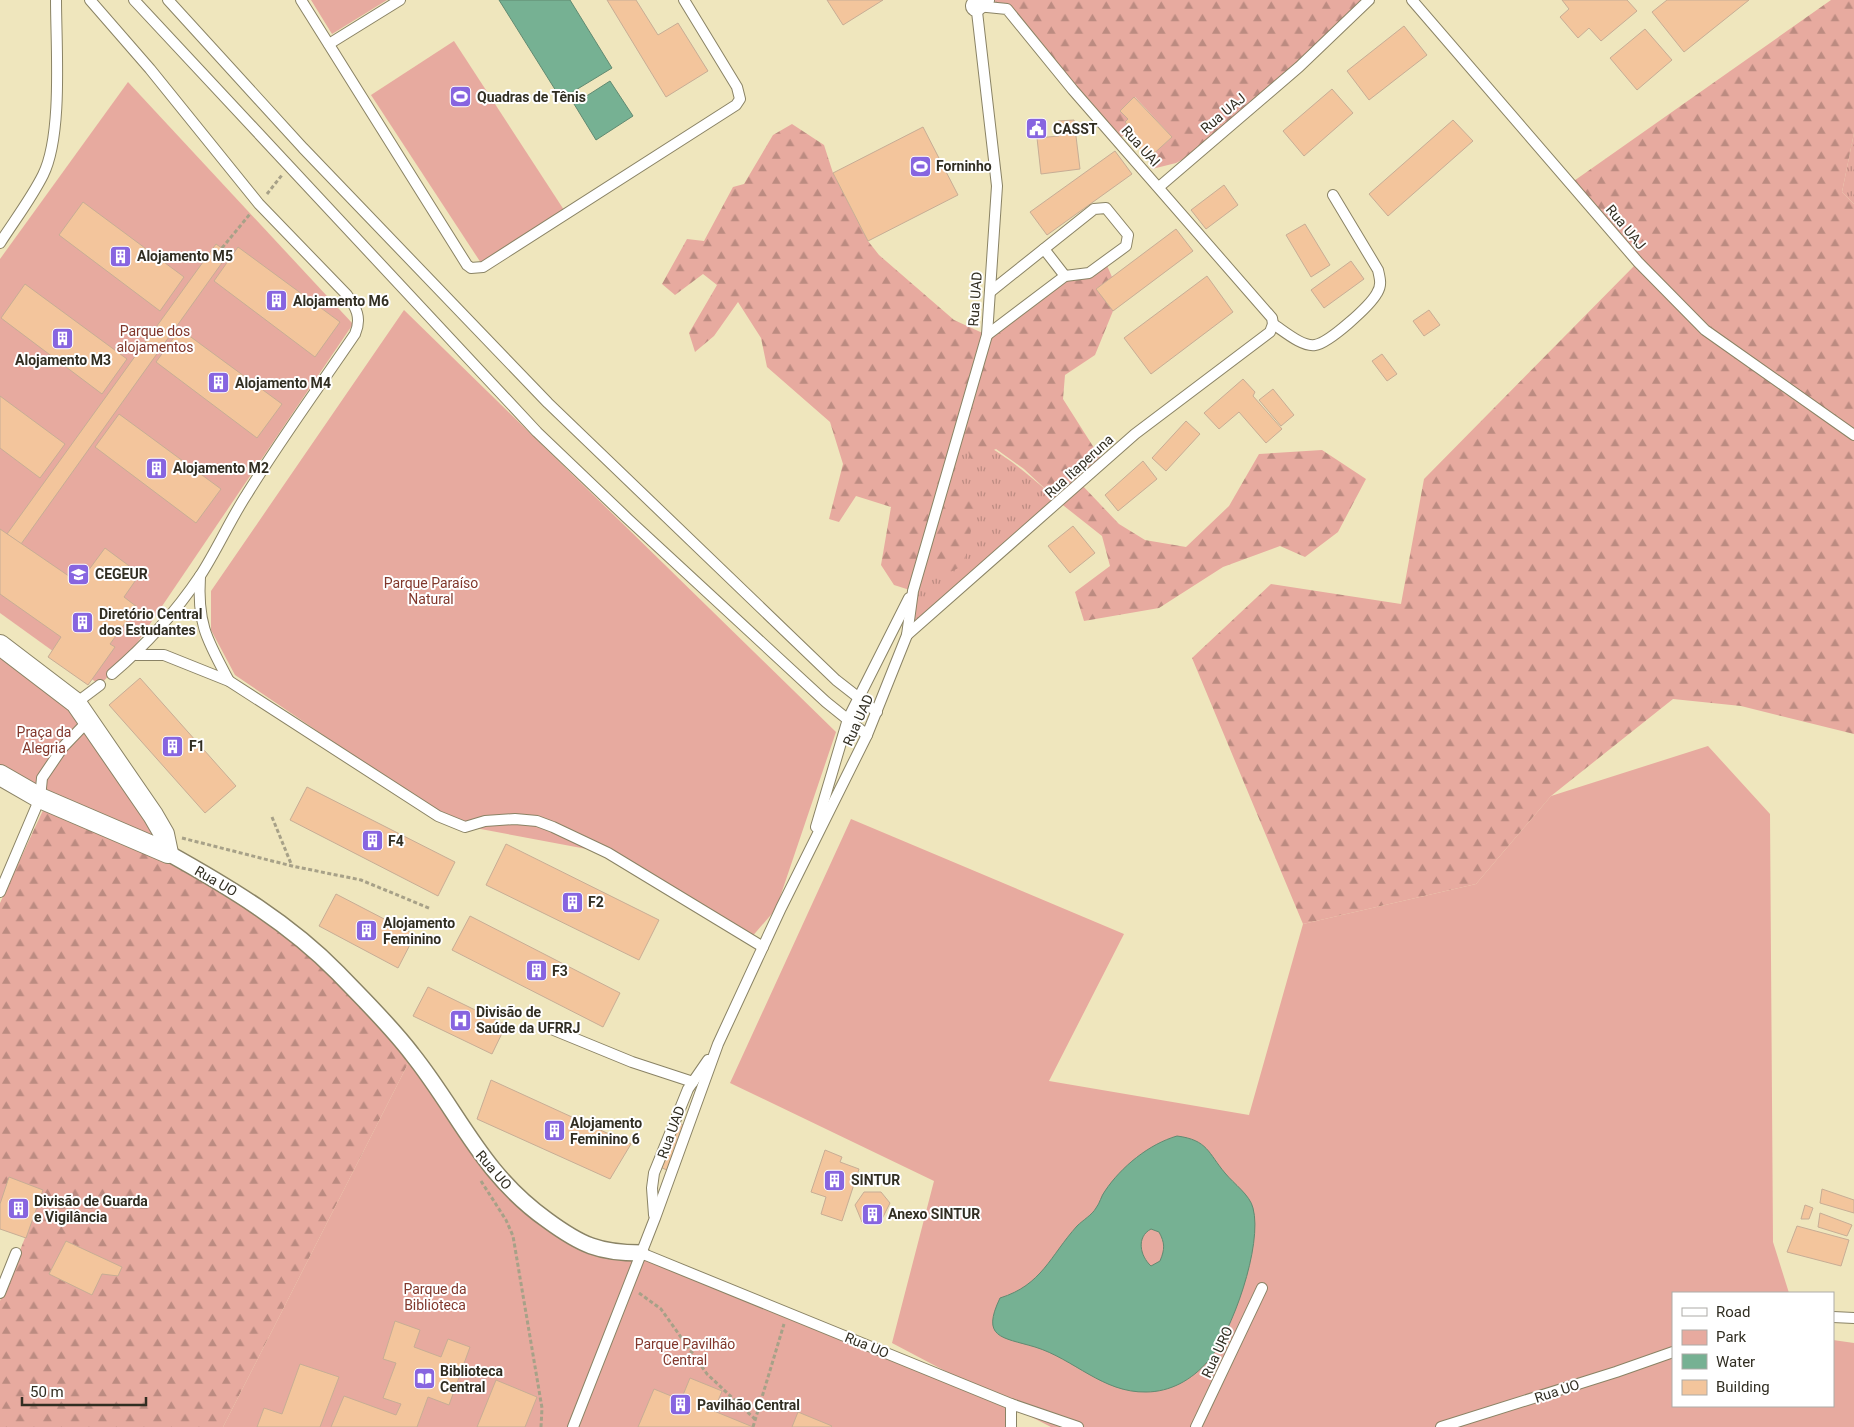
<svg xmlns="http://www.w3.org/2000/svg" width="1854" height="1427" font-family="Roboto,sans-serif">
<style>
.built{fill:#efe6bd;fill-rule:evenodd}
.grass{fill:url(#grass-tufts)}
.forest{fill:url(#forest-firs)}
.park{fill:#e7aa9f}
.water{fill:#76b193;stroke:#618a71;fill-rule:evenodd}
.building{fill:#f3c59c;stroke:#c7ad95}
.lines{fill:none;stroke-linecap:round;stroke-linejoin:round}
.service-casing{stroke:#8a8365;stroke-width:12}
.pedestrian-casing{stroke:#8a8365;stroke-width:18}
.minor-casing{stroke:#8a8365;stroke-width:22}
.path{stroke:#a7a188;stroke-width:3;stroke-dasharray:4 2.5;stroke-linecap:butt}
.service{stroke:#fff;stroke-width:10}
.pedestrian{stroke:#fff;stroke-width:15}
.minor{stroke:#fff;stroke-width:20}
.labels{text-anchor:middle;stroke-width:4;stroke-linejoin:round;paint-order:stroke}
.poi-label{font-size:14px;font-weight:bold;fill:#312e22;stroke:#fff;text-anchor:start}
.street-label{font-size:14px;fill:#312e22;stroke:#fff}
.park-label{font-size:14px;fill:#81372b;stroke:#fff}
</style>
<defs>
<pattern id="grass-tufts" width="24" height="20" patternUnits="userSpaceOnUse" patternTransform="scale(1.25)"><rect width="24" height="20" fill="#e7aa9f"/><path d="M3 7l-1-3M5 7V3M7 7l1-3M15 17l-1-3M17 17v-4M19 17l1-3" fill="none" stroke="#bc8b81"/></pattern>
<pattern id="forest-firs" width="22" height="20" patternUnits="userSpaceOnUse" patternTransform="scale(1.25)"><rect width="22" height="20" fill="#e7aa9f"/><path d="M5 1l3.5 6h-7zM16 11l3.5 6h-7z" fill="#bc8b81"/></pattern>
</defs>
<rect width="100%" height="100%" fill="#f7efce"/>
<!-- built -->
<path class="built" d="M0,0H1854V1427H0ZM1673,1293H1833V1406H1673Z"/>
<!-- grass -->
<g class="grass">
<path d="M1854,133V204L1842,192Z"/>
<path d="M960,430C1001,452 1025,470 1059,502L907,635Z"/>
</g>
<!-- forest -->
<g class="forest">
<path d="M984,0H1369L1200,150L1176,163L1152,169L1149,158L1172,137L1135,97L1120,111L1128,119L1125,122L1131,129L1118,140L1007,9Z"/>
<path d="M1831,0H1854V133L1842,192L1854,204V734L1741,706L1673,699L1551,796L1476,884L1303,924L1192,658L1271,584L1401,604L1424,479L1638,262L1571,183Z"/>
<path d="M792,124L824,145L833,173L868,241L879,255L954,320L987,335L1065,276L1083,275L1105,261L1112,277L1097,289L1113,311L1095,355L1065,375L1063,399L1103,462L1080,483L1119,524L1145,540L1186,547L1229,506L1259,454L1322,450L1366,479L1338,532L1305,557L1280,546L1223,567L1159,608L1084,621L1075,592L1110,566L1102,536L1059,502L1024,469L996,449L971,460L961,431L947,476L978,496L964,565L945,575L922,560L913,591L894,585L881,565L891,507L856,496L839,522L829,519L843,464L830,422L767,367L761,338L738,302L714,336L695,352L689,333L717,285L703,274L675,295L662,284L687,239L704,241L733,187L744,184L773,135Z"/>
<path d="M51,793L282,925L413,1054L223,1427H0V1301L34,1215L0,1202V903Z"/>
</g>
<!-- park -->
<g class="park">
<path d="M311,0H387L332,34Z"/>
<path d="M454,41L564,210L481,263L371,95Z"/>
<path d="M128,82L353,324L131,652L100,685L0,613V259Z"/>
<path d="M404,310L836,732L776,909L750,939L608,853L454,824L235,675L211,630V591Z"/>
<path d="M0,655L71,708L135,805L156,841L51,793L0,765Z"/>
<path d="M1708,746L1770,814L1773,1242L1789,1293H1673V1406H1833V1340L1854,1343V1427H1051L1012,1407L1011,1427H223L413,1054L527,1204L584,1245L641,1253L985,1392L892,1343L934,1181L730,1083L851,819L1124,934L1049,1081L1249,1115L1303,924L1476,884L1551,796Z"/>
</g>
<!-- water -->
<g class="water">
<path d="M499,0H570L612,68L561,99Z"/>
<path d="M610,81L633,116L596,140L574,104Z"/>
<path d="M1177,1136C1208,1140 1208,1153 1225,1173C1234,1184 1250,1195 1253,1208C1263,1245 1232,1333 1208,1361C1192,1380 1170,1392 1146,1392C1103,1393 1074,1359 1035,1347C1001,1337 981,1338 1000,1298C1042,1285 1050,1256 1077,1226C1083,1220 1092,1215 1096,1208C1100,1203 1101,1196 1105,1191C1121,1167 1149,1144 1177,1136ZM1151,1229L1159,1232C1165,1243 1165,1249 1160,1261L1151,1266C1140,1256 1136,1237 1151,1229Z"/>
</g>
<!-- building -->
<g class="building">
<path d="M607,0H636L658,35L678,23L708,71L666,97Z"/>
<path d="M827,0H883L843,25Z"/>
<path d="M1562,0H1627L1637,11L1601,41L1589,28L1578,38L1560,17L1569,9Z"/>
<path d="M1667,0H1749L1684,52L1652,12Z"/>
<path d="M1404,26L1427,55L1369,100L1347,71Z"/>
<path d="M1645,29L1672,60L1637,90L1610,58Z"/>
<path d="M1332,89L1353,113L1304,156L1283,131Z"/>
<path d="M1134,97L1172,137L1149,158L1126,134L1131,129L1125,122L1128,119L1120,111Z"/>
<path d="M1074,120L1080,169L1041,174L1037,138L1059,136L1058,121Z"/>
<path d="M1453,120L1473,141L1388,216L1369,194Z"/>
<path d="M923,127L958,195L868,241L833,173Z"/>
<path d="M1115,151L1132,174L1047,235L1030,212Z"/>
<path d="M1224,185L1238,205L1206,229L1191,210Z"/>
<path d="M83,202L184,277L160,311L59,235Z"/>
<path d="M1305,224L1330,265L1311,277L1286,235Z"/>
<path d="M1176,229L1193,251L1113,311L1096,289Z"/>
<path d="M216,244L229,253L21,544L7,534Z"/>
<path d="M238,247L340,322L315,357L214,281Z"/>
<path d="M1351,261L1364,279L1324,308L1311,290Z"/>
<path d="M1207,276L1233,312L1151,374L1124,338Z"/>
<path d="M25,284L127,359L102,394L1,318Z"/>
<path d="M1429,310L1440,325L1424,336L1413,321Z"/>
<path d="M180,329L282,404L257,438L156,362Z"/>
<path d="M1382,354L1397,374L1387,381L1372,361Z"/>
<path d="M1243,379L1255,392L1253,396L1282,429L1266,443L1239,412L1219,429L1204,413Z"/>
<path d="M1273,389L1294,415L1281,426L1259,400Z"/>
<path d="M0,396L65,444L40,478L0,448Z"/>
<path d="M119,414L221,489L196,523L95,447Z"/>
<path d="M1186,421L1200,434L1166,471L1152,458Z"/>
<path d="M1143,461L1157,479L1118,511L1105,495Z"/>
<path d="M1073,526L1095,553L1070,573L1048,546Z"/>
<path d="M0,529L79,583L105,548L140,574L124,597L137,607L110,644L115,647L88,685L48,657L61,637L0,594Z"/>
<path d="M140,678L236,786L205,813L109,705Z"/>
<path d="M307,787L455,862L438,896L290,820Z"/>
<path d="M506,844L659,920L639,960L486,885Z"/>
<path d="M336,894L415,935L398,968L319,926Z"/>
<path d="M470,916L620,993L603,1027L452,950Z"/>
<path d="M428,987L506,1025L492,1054L413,1016Z"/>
<path d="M491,1080L631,1144L610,1179L477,1119Z"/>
<path d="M679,1123L686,1126L669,1171L660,1167Z"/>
<path d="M825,1150L842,1157L840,1162L859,1169L842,1221L821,1214L826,1197L811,1192Z"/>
<path d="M9,1177L43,1190L26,1238L0,1229V1204Z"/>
<path d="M1822,1189L1854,1200V1213L1820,1203Z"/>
<path d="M864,1192H881L890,1203L880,1223L862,1222L855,1205Z"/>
<path d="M1805,1205L1813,1208L1809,1219H1801Z"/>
<path d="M1820,1213L1852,1225L1847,1236L1818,1227Z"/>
<path d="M1797,1226L1849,1240L1841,1266L1787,1252Z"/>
<path d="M66,1241L122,1267L118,1276L102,1274L92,1295L49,1274Z"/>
<path d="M395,1321L420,1330L414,1347L441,1357L448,1339L470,1347L449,1405L428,1397L417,1427H331L344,1396L396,1415L401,1404L383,1398L396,1363L383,1359Z"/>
<path d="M300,1364L339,1377L320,1427H257L264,1408L282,1414Z"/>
<path d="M690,1378L722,1391L714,1411L753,1427H638L654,1389L681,1400Z"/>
<path d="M496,1380L537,1397L525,1427H477Z"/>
<path d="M798,1412L832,1426L831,1427H792Z"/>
</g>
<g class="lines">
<defs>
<g id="service">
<path d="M90,0L150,69L259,204L347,295C356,307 362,318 355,334C319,387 281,439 247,494C230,520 217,550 200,576C175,613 146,645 112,674"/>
<path d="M134,0L537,432L628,519L826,702L867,735"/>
<path d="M168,0L303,148L548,403L836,680L877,712"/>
<path d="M301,0L467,265L471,268L483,267L736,105L740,99L737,87L684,0"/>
<path d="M1412,0L1638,262L1705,330L1854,435"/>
<path d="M977,6L1007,9L1073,90L1272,318L1273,324"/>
<path d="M329,44L400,0"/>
<path d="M1159,187L1299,67L1369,0"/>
<path d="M0,243C14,221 31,199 43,175C63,135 56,46 56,0"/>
<path d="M1044,249L1065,276"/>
<path d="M1273,324C1284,331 1302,347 1315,345C1329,343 1370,306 1377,293C1382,285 1380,279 1378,270L1333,195"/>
<path d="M987,335L1065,276L1089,273L1126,246L1128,235L1106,208L1094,209L990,292"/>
<path d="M200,576C197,624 207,640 229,681"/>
<path d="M907,635L1135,434L1270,332L1273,324"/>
<path d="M136,655H164L229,681L438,816L465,827L485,821L515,819L537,821L553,827L608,853L763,947"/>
<path d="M76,703L100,685"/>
<path d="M816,827L848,719L909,598"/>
<path d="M0,892L40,798L42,778L63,747L88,721"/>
<path d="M549,1028L632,1062L693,1082"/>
<path d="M654,1215L652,1188L654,1173L688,1089L708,1060"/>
<path d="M641,1253L1011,1404L1078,1427"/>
<path d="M0,1293L16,1253"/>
<path d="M1833,1317L1854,1318"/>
<path d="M573,1427L655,1218L718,1044L781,908L867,735L907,635L913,591L987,335L997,186L976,3"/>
<path d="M1011,1427V1404"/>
<path d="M1196,1427L1262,1288"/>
<path d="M1441,1427L1616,1372L1673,1352"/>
</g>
<path id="pedestrian" d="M168,853C229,887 289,923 338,973C363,999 390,1025 412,1054C460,1114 481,1173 547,1220C581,1245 599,1253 641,1253"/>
<g id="minor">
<path d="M976,6L984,0"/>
<path d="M0,645L76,703L153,815L164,834L168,853L40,798L0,775"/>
</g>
</defs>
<!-- service casing -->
<use href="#service" class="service-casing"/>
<!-- pedestrian casing -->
<use href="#pedestrian" class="pedestrian-casing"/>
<!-- minor casing -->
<use href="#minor" class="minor-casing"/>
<!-- path -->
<g class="path">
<path d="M267,194L282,175"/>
<path d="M222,248L250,214"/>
<path d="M272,817L292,866"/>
<path d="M182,838L292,866L361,880L431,909"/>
<path d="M481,1181L506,1220L513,1236L542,1408L541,1427"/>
<path d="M639,1293L661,1309L707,1374L756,1420"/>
<path d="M753,1427L784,1324"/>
</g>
<!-- service -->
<use href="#service" class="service"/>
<!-- pedestrian -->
<use href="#pedestrian" class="pedestrian"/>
<!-- minor -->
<use href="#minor" class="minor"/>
</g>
<!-- icons -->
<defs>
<symbol id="stadium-square" viewBox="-11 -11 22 22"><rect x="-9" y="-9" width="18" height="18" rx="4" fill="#8765e0" stroke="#fff"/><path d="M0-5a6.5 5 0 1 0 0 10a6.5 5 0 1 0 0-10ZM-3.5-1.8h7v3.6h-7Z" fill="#fff"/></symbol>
<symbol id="civic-square" viewBox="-11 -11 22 22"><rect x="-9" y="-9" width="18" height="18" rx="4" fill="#8765e0" stroke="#fff"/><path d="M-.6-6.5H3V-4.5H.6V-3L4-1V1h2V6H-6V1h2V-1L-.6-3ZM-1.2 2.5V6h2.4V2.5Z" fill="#fff"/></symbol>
<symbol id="building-square" viewBox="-11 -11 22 22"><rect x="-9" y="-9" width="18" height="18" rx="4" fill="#8765e0" stroke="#fff"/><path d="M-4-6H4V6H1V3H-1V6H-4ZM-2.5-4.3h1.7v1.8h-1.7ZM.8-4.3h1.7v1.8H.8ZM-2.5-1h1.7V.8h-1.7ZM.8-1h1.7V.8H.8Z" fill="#fff"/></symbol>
<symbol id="university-square" viewBox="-11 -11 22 22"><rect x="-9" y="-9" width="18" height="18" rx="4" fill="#8765e0" stroke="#fff"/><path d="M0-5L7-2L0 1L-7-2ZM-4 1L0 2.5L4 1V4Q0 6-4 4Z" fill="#fff"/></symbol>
<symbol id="hospital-square" viewBox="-11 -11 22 22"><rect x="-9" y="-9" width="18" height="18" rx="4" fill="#8765e0" stroke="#fff"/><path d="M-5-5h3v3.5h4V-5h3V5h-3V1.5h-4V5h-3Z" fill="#fff"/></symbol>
<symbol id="library-square" viewBox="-11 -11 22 22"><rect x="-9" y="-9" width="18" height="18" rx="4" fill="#8765e0" stroke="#fff"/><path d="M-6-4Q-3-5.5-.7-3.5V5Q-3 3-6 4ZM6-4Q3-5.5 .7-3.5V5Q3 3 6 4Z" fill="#fff"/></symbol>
</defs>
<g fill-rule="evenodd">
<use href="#stadium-square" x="448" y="84" width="25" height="25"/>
<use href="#civic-square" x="1024" y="116" width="25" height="25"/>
<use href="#stadium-square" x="908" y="154" width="25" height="25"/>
<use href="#building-square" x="108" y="244" width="25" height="25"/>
<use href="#building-square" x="264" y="288" width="25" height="25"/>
<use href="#building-square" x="50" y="326" width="25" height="25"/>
<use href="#building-square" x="206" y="370" width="25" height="25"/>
<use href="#building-square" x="144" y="456" width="25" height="25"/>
<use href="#university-square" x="66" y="562" width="25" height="25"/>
<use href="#building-square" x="70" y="610" width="25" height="25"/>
<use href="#building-square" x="160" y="734" width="25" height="25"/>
<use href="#building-square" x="360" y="828" width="25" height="25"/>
<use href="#building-square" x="560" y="890" width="25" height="25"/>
<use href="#building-square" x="354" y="918" width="25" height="25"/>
<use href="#building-square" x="524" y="958" width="25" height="25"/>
<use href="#hospital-square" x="448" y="1008" width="25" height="25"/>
<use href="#building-square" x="542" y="1118" width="25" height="25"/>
<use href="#building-square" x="822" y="1168" width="25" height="25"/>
<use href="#building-square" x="6" y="1196" width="25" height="25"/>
<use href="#building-square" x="860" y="1202" width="25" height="25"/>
<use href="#library-square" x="412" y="1366" width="25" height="25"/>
<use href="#building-square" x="668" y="1392" width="25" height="25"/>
</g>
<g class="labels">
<!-- poi labels -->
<g class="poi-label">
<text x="477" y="102">Quadras de Tênis</text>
<text x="1053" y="134">CASST</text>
<text x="936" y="171">Forninho</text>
<text x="137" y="261">Alojamento M5</text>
<text x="293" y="306">Alojamento M6</text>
<text x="63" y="365" text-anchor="middle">Alojamento M3</text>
<text x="235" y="388">Alojamento M4</text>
<text x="173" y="473">Alojamento M2</text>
<text x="95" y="579">CEGEUR</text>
<text x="99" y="619">Diretório Central<tspan x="99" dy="16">dos Estudantes</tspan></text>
<text x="189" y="751">F1</text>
<text x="388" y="846">F4</text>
<text x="588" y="907">F2</text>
<text x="383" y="928">Alojamento<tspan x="383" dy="16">Feminino</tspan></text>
<text x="552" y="976">F3</text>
<text x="476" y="1017">Divisão de<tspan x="476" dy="16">Saúde da UFRRJ</tspan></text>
<text x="570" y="1128">Alojamento<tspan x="570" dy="16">Feminino 6</tspan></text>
<text x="851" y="1185">SINTUR</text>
<text x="34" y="1206">Divisão de Guarda<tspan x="34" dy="16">e Vigilância</tspan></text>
<text x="888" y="1219">Anexo SINTUR</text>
<text x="440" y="1376">Biblioteca<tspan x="440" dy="16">Central</tspan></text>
<text x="697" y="1410">Pavilhão Central</text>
</g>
<!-- street labels -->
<g class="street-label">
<text transform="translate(1223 113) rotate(-40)" y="5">Rua UAJ</text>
<text transform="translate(1141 146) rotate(48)" y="5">Rua UAI</text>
<text transform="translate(1626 227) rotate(50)" y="5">Rua UAJ</text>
<text transform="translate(975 299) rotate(-86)" y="5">Rua UAD</text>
<text transform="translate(1079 466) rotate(-42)" y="5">Rua Itaperuna</text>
<text transform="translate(858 720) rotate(-66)" y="5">Rua UAD</text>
<text transform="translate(216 881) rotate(30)" y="5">Rua UO</text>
<text transform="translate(671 1132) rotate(-70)" y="5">Rua UAD</text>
<text transform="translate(494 1170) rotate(49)" y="5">Rua UO</text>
<text transform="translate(867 1345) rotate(22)" y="5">Rua UO</text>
<text transform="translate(1217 1352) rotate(-65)" y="5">Rua URO</text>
<text transform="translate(1557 1391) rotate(-18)" y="5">Rua UO</text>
</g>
<!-- park labels -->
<g class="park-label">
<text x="155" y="336">Parque dos<tspan x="155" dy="16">alojamentos</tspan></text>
<text x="431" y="588">Parque Paraíso<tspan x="431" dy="16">Natural</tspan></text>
<text x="44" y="737">Praça da<tspan x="44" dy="16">Alegria</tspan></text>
<text x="435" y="1294">Parque da<tspan x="435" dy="16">Biblioteca</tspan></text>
<text x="685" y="1349">Parque Pavilhão<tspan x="685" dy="16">Central</tspan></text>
</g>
</g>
<!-- legend -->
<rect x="1672" y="1292" width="162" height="115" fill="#ffffff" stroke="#adaba7"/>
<rect x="1682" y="1308" width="25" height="8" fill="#ffffff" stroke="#adaba7"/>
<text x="1716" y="1317" font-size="15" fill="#312e22">Road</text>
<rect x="1682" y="1330" width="25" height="15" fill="#e7aa9f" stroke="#adaba7"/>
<text x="1716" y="1342" font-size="15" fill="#312e22">Park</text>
<rect x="1682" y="1354" width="25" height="15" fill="#76b193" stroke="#adaba7"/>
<text x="1716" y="1367" font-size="15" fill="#312e22">Water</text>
<rect x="1682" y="1380" width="25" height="15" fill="#f3c59c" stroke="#adaba7"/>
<text x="1716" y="1392" font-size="15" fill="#312e22">Building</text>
<!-- scale -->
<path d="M22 1397v8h124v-8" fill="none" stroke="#312e22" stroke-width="2.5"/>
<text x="30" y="1397" font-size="15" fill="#312e22" stroke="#ffffff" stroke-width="4" paint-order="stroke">50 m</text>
</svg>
